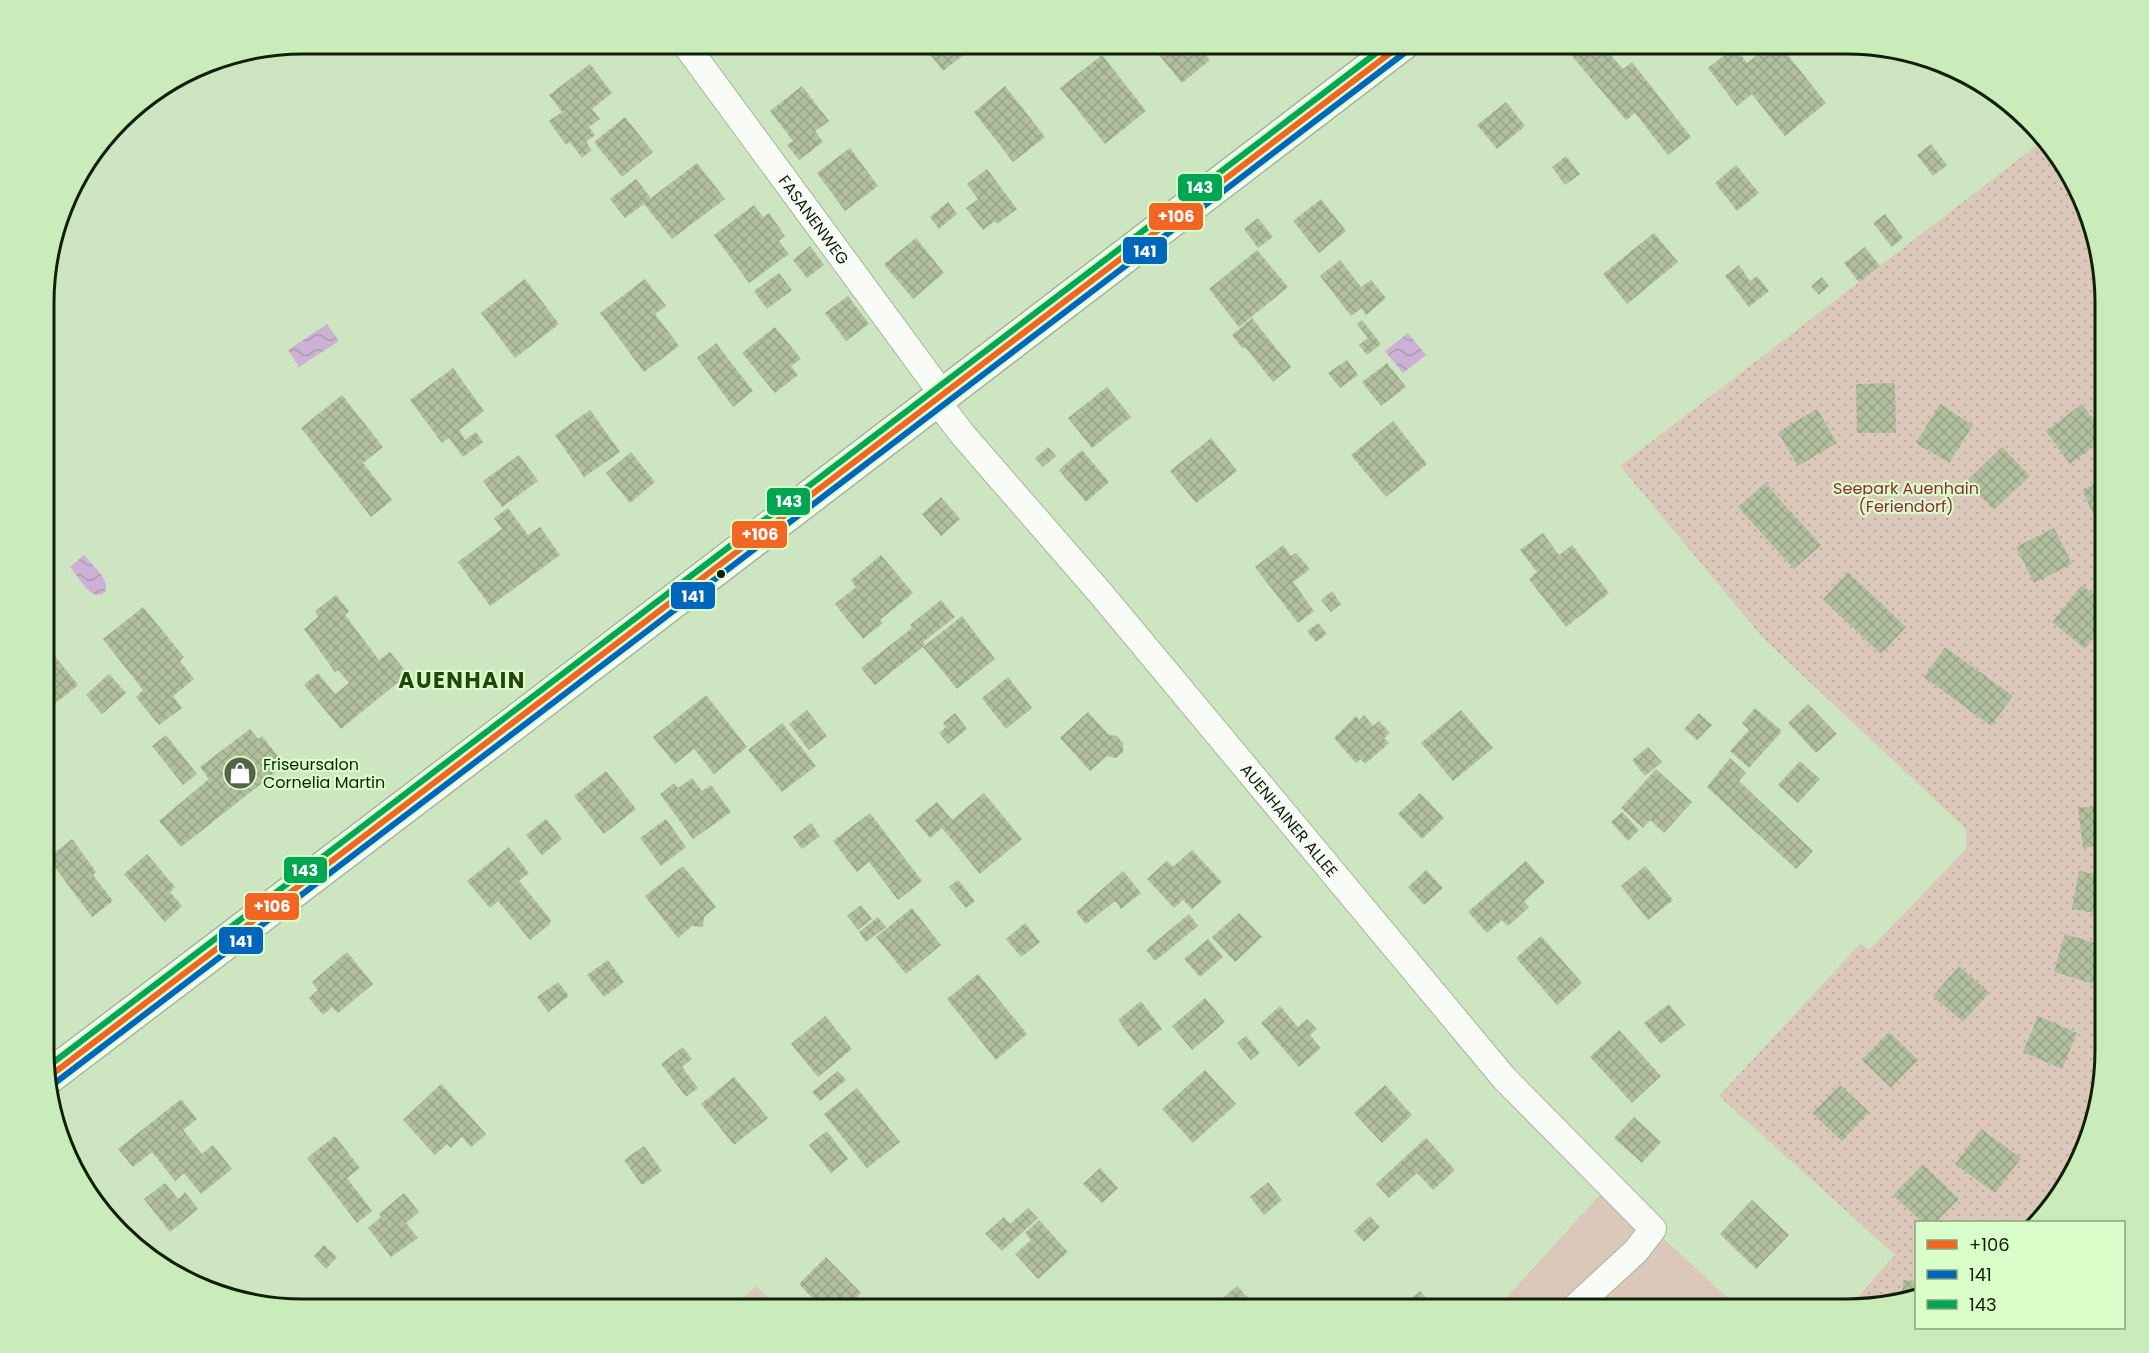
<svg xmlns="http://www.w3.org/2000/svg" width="2149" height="1353" font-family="Poppins,sans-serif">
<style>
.grass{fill:#dcc8ba}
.park{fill:url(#park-dots)}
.water{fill:url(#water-waves)}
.building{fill:url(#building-cross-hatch)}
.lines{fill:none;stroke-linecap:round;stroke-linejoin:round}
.street-casing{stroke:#a4b79a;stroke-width:28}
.secondary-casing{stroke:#a4b79a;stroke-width:36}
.street{stroke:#f8fbf6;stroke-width:26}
.secondary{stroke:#f8fbf6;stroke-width:33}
.bus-1-casing{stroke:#dafeca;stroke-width:10}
.bus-2-casing{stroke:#dafeca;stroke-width:10}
.bus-3-casing{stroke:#dafeca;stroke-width:10}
.bus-1{stroke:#f26522;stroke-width:6}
.bus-2{stroke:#0065bd;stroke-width:6}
.bus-3{stroke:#00a651;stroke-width:6}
.bus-dot{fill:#102007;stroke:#dafeca;stroke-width:2}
.labels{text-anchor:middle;stroke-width:4.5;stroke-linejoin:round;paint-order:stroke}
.street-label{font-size:16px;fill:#102007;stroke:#dafeca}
.park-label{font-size:16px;fill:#8f2939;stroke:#dafeca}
.poi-label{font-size:16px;fill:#102007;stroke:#dafeca;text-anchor:start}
.district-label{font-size:22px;font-weight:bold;letter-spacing:1.5px;fill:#214607;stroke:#dafeca}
.rim{fill:none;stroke:#102007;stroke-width:3}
.line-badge{stroke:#dafeca;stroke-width:2}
.badge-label{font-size:16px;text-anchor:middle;font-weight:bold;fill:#fff}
</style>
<defs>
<pattern id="park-dots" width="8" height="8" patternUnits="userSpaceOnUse" patternTransform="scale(1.5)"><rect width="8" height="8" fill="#dcc8ba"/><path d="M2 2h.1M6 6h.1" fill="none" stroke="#bcac9e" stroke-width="1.8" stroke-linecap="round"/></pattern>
<pattern id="water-waves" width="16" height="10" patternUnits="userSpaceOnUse" patternTransform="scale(1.5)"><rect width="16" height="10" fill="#ccb1d5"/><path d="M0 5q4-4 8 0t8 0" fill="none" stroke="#ae98b5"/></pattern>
<pattern id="building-cross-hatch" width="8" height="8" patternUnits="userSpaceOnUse" patternTransform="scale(1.5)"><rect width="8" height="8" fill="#b2bf9f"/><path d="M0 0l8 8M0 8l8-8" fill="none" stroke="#98a487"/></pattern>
</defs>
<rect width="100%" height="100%" fill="#cde5c1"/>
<!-- grass -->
<g class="grass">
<path d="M1609,1185L1653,1229L1740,1309H1672L1658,1303L1651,1309H1496Z"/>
<path d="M757,1286L778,1309H728Z"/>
</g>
<!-- park -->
<path class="park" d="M2041,142L2071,174L2105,286V1067L2092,1133L2062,1194L2031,1222H1916V1293L1863,1309H1847L1895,1255L1719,1096L1861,943L1869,950L1966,849V829L1764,639L1620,466Z"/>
<!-- water -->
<g class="water">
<path d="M327,324L339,341L299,367L288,350Z"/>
<path d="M1408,333L1426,355L1403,373L1385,351Z"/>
<path d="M84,555C90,563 107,577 106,587C106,595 97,597 92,593C83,587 77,575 70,567Z"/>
</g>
<!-- building -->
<g class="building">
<path d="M922,44H965L970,50L943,71Z"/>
<path d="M1150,44H1197L1210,60L1182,83Z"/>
<path d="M1562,44H1601L1623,69L1632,62L1691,137L1668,155L1635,113L1626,120Z"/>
<path d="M1773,44H1779L1826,103L1785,136L1752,94L1737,106L1708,68L1735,47L1747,63Z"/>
<path d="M1102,55L1146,111L1105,144L1060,88Z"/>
<path d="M590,64L612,93L592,109L600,119L589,127L595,135L586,142L592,150L582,158L570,142L566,145L549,121L562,112L549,95Z"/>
<path d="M802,86L829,121L815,131L823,142L799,160L787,145L793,141L770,111Z"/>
<path d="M1005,86L1045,137L1013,162L974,112Z"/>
<path d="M1506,102L1525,126L1497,149L1477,125Z"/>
<path d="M625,117L653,152L622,177L594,142Z"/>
<path d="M1931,144L1947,165L1933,176L1917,155Z"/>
<path d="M850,148L878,186L845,211L817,173Z"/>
<path d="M1566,156L1580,174L1565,185L1552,167Z"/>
<path d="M697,163L725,199L672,239L644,204L625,218L610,199L636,179L651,198Z"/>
<path d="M1736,165L1759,193L1737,211L1715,183Z"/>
<path d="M987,169L1017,209L997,224L995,221L983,230L966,208L978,199L967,184Z"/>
<path d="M1321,199L1346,231L1319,253L1293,221Z"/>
<path d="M948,202L957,214L939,229L930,217Z"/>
<path d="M754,205L763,217L769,213L785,236L779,241L789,254L749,283L714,235Z"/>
<path d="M1885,214L1903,238L1892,247L1873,223Z"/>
<path d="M1258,218L1273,237L1258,248L1244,229Z"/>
<path d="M1654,233L1678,262L1627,304L1603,274Z"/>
<path d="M916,238L944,273L913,299L884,264Z"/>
<path d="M810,246L824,265L807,278L793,260Z"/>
<path d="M1865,247L1880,266L1859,282L1844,263Z"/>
<path d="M1257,250L1288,287L1239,327L1209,289Z"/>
<path d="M1340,260L1361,287L1371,280L1386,298L1366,315L1361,308L1351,316L1320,276Z"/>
<path d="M1739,265L1750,281L1757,276L1769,291L1749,307L1725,276Z"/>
<path d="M779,273L792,290L767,309L754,291Z"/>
<path d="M1822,277L1829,286L1819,295L1811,286Z"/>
<path d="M525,279L559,324L515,358L481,313Z"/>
<path d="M645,279L666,306L655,314L679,346L644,372L600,313Z"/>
<path d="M848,296L869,324L846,341L825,313Z"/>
<path d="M1252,318L1291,367L1273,382L1245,347L1243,349L1232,335Z"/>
<path d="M1362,320L1381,344L1367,355L1359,345L1368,338L1357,324Z"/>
<path d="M775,327L801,359L791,366L798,375L775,393L742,353Z"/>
<path d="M716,343L753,391L733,407L697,358Z"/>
<path d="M1347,360L1358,375L1340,388L1328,373Z"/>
<path d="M1387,363L1406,387L1381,406L1362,382Z"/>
<path d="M453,368L484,411L459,430L465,440L476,432L483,442L463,457L449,438L442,443L410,400Z"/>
<path d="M1895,383L1896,433H1857L1856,384Z"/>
<path d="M1107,387L1131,417L1092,448L1068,418Z"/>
<path d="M342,395L383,447L363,463L392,500L371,517L301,428Z"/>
<path d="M1940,404L1973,425L1949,463L1916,443Z"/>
<path d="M2082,404L2105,435V438L2070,464L2046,431Z"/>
<path d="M1817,409L1837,443L1798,466L1778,432Z"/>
<path d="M590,410L620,452L584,477L555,435Z"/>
<path d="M1393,421L1427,464L1386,497L1351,455Z"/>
<path d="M1211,438L1237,471L1196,503L1170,471Z"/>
<path d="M1048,447L1056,456L1043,467L1035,458Z"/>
<path d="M2002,447L2030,476L1994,510L1966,482Z"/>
<path d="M1082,450L1109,482L1086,502L1059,470Z"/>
<path d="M631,452L655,482L630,503L606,473Z"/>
<path d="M519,455L538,481L502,507L483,481Z"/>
<path d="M2105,479V524L2099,526L2082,490Z"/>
<path d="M1765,483L1821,545L1794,569L1738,507Z"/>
<path d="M941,497L960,519L941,536L922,514Z"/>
<path d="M508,508L528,535L540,527L560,555L490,606L458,562L502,529L494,518Z"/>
<path d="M2054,528L2072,564L2034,583L2016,547Z"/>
<path d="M1543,533L1559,555L1572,545L1609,593L1566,627L1529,579L1537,572L1520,550Z"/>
<path d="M1283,545L1291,556L1296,553L1310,569L1293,582L1314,611L1298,623L1255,567Z"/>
<path d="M881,555L913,593L880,620L883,623L863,639L835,604L856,587L851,580Z"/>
<path d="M1848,572L1906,627L1881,654L1823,599Z"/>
<path d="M2082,585L2105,603V623L2085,649L2052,622Z"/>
<path d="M1332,591L1341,604L1331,612L1321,600Z"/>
<path d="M336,595L349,611L345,615L379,660L390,652L408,674L341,729L304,685L318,673L335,694L349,683L338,670L335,672L304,629L318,617L315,611Z"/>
<path d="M941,600L955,617L923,642L925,644L923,647L875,685L861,668L912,628L910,625Z"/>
<path d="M143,607L184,657L180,661L194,679L173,696L182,708L159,725L136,697L143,690L103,639Z"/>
<path d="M962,616L995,659L957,689L923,647Z"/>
<path d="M1318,623L1327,634L1316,642L1307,631Z"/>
<path d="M46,645L78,685L46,711Z"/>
<path d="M1945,647L2013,696L1991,726L1924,677Z"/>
<path d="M109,674L126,693L102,714L86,695Z"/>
<path d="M1008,677L1032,708L1006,729L982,698Z"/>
<path d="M706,695L747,747L714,774L694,749L675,764L653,737Z"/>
<path d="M1808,704L1837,734L1816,753L1788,723Z"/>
<path d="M1755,708L1782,731L1749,768L1730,751L1749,730L1742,723Z"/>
<path d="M807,710L827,736L809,750L789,724Z"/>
<path d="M1461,710L1493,748L1453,781L1421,743Z"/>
<path d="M1088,712L1109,735L1117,736L1123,743V752L1116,758L1107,756L1090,771L1060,738Z"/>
<path d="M955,713L967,729L948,744L939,733L946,727L943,723Z"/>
<path d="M1699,713L1712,725L1697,740L1684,729Z"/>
<path d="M1364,715L1373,726L1379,721L1390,733L1384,738L1389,743L1365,764L1361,759L1356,763L1334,738L1356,716L1359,720Z"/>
<path d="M782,723L816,766L782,792L748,750Z"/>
<path d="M250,729L258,739L262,736L285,765L181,847L159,821L209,779L200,767Z"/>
<path d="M166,735L197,774L183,785L152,746Z"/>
<path d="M1648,747L1662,762L1645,776L1632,760Z"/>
<path d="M1730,758L1746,773L1739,781L1813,851L1796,869L1707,787Z"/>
<path d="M1800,761L1820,779L1798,803L1778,785Z"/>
<path d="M1656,769L1692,802L1664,833L1650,820L1643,828L1621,808Z"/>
<path d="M606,771L636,809L604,834L574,796Z"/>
<path d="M692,778L702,791L711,785L731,812L693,839L660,794L674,783L678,788Z"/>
<path d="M984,793L1022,839L980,874L942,828L930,838L915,820L937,802L952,820Z"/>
<path d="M1420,793L1444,818L1422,839L1398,814Z"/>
<path d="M2105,805V845L2083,848L2078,808Z"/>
<path d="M1622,812L1639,830L1628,841L1611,822Z"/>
<path d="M870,813L922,881L898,900L869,862L857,872L833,841Z"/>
<path d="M546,819L562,839L542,855L526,835Z"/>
<path d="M666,819L686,847L661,866L640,838Z"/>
<path d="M811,823L820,836L802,849L793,837Z"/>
<path d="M72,839L96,872L93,875L113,901L92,917L48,858Z"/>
<path d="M509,847L529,873L519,881L551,920L549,925L530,940L498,901L490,908L467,881Z"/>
<path d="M1192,850L1222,882L1192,909L1183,900L1174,908L1147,879L1167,861L1173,867Z"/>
<path d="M147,854L175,887L170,892L182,906L165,922L124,874Z"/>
<path d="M1526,861L1545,882L1524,901L1529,907L1508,926L1502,920L1487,933L1468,912Z"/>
<path d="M683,866L716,907L704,917L703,927L692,926L678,938L645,896Z"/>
<path d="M1645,866L1673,900L1648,920L1621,886Z"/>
<path d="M1426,870L1443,888L1424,905L1408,887Z"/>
<path d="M1123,871L1141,893L1121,909L1115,901L1086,924L1076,912Z"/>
<path d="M2079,871L2105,876V915L2072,909Z"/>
<path d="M958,880L975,901L966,908L949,887Z"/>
<path d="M861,905L872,919L858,930L847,916Z"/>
<path d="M912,908L941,945L906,974L876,937Z"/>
<path d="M1239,913L1262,937L1235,962L1212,937Z"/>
<path d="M1189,914L1198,926L1155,961L1146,950Z"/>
<path d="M878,917L886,927L866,942L859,932Z"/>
<path d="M1025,923L1040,942L1021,957L1006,939Z"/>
<path d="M2065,934L2105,946L2095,984L2054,972Z"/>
<path d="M1541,936L1582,983L1557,1005L1516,958Z"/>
<path d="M1208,939L1223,957L1200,977L1184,959Z"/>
<path d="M347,952L373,984L338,1013L332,1007L323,1015L309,998L318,990L312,982Z"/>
<path d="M608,960L624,982L604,997L587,975Z"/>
<path d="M1959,966L1989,993L1963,1022L1933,996Z"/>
<path d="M978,974L1027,1034L996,1060L947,999Z"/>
<path d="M558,982L569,996L548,1012L537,997Z"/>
<path d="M1205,998L1225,1022L1192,1050L1172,1026Z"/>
<path d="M1141,1001L1162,1029L1138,1047L1118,1020Z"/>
<path d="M1669,1004L1685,1025L1661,1044L1644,1023Z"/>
<path d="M1280,1006L1298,1027L1307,1019L1317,1029L1310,1035L1321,1048L1299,1067L1261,1023Z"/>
<path d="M825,1016L852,1049L818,1077L791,1044Z"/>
<path d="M2038,1016L2077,1033L2062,1069L2023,1052Z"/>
<path d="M1619,1030L1661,1076L1632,1103L1590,1057Z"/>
<path d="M1889,1032L1918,1060L1891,1088L1862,1060Z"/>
<path d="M1246,1036L1260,1053L1251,1060L1237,1043Z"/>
<path d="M683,1047L692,1059L682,1067L698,1088L686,1097L661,1064Z"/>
<path d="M1205,1070L1236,1104L1193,1143L1162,1109Z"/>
<path d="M838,1071L846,1080L820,1101L812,1092Z"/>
<path d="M734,1077L768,1118L734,1145L701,1104Z"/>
<path d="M441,1084L486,1134L471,1147L462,1137L451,1148L447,1144L435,1155L403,1120Z"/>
<path d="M1385,1085L1412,1115L1382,1143L1354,1113Z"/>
<path d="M1840,1085L1869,1112L1842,1141L1812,1113Z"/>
<path d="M857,1088L900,1142L867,1168L824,1114Z"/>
<path d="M181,1099L197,1119L183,1130L202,1154L213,1145L232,1169L201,1194L184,1173L175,1181L152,1152L133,1167L118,1149Z"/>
<path d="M1634,1117L1661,1142L1642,1163L1614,1138Z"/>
<path d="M1981,1129L2021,1158L1995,1193L1955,1164Z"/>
<path d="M827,1131L848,1159L831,1173L809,1145Z"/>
<path d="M335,1136L360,1168L347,1178L372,1211L357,1223L307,1158Z"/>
<path d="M1426,1138L1455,1170L1433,1190L1417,1173L1389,1198L1376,1184Z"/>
<path d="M644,1146L662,1171L642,1185L624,1160Z"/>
<path d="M1923,1164L1959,1199L1936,1222H1922L1893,1195Z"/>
<path d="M1100,1168L1118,1188L1102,1203L1083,1184Z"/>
<path d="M1268,1182L1282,1200L1264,1215L1250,1197Z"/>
<path d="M165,1183L178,1199L185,1192L198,1209L170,1232L144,1199Z"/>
<path d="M404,1193L419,1212L406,1223L418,1238L391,1257L368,1228L381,1217L379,1214Z"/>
<path d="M1752,1200L1789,1235L1756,1269L1720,1234Z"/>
<path d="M1028,1208L1038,1218L1002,1251L985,1234L1004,1217L1010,1224Z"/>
<path d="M1370,1216L1380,1227L1364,1242L1354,1231Z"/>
<path d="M1039,1220L1068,1252L1038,1279L1015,1254L1031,1240L1025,1233Z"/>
<path d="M324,1245L337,1257L326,1269L314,1256Z"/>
<path d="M826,1257L861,1293L844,1309H823L799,1284Z"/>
<path d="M1903,1280L1916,1281V1293L1902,1297Z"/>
<path d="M1237,1286L1248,1298L1233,1309L1223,1298Z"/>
<path d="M1420,1291L1437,1309H1400Z"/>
<path d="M1126,1298L1135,1309H1112Z"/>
<path d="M633,1299L641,1309H620Z"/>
</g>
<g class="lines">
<defs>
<g id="street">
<path id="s1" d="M685,44L943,395"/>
<path id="s2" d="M936,400L963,435L1102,595L1504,1078L1653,1229L1636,1251L1573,1309"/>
</g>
<path id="secondary" d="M46,1079L500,734L1402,44"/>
</defs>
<!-- street casing -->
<use href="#street" class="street-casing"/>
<!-- secondary casing -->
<use href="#secondary" class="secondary-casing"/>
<!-- street -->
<use href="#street" class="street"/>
<!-- secondary -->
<use href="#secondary" class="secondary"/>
<defs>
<path id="bus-1" d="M46,1079L1402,44"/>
<path id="bus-2" d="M51,1086L1407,51"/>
<path id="bus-3" d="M46,1068L1388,44"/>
</defs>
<!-- bus-1 casing -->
<use href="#bus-1" class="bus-1-casing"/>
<!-- bus-2 casing -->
<use href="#bus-2" class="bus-2-casing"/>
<!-- bus-3 casing -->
<use href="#bus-3" class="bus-3-casing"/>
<!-- bus-1 -->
<use href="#bus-1" class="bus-1"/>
<!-- bus-2 -->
<use href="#bus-2" class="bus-2"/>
<!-- bus-3 -->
<use href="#bus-3" class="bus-3"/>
</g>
<!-- icons -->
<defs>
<symbol id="shop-disc" viewBox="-11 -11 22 22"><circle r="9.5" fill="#526548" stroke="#dafeca"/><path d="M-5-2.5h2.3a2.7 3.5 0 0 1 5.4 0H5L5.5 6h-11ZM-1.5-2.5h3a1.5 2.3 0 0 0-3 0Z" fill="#fff"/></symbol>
</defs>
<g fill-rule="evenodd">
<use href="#shop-disc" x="221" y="754" width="38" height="38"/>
</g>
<!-- markers -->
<circle class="bus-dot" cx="721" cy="574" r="5"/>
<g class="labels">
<!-- street labels -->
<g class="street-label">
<text dy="6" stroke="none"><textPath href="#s1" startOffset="218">FASANENWEG</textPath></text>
<text dy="6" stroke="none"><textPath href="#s2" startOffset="549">AUENHAINER ALLEE</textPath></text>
</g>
<!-- park labels -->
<g class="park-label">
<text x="1906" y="494">Seepark Auenhain<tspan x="1906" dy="18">(Feriendorf)</tspan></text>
</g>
<!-- poi labels -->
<g class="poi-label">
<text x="263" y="770">Friseursalon<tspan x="263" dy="18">Cornelia Martin</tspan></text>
</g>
<!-- district labels -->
<g class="district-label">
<text x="462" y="688">AUENHAIN</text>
</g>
</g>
<!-- crop -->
<path d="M0 0H2149V1353H0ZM303 54H1846A249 249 0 0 1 2095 303V1050A249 249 0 0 1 1846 1299H303A249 249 0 0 1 54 1050V303A249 249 0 0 1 303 54Z" fill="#caecba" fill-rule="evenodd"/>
<path class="rim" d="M303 54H1846A249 249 0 0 1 2095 303V1050A249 249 0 0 1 1846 1299H303A249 249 0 0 1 54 1050V303A249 249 0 0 1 303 54Z"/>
<g class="line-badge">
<rect x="1177" y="173" width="46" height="29" rx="6" fill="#00a651"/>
<rect x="1148" y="202" width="56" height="29" rx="6" fill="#f26522"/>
<rect x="1122" y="236" width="46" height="29" rx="6" fill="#0065bd"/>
<rect x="766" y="487" width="45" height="29" rx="6" fill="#00a651"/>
<rect x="731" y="520" width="57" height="29" rx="6" fill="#f26522"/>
<rect x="670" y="581" width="46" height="29" rx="6" fill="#0065bd"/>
<rect x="283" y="856" width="45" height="28" rx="6" fill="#00a651"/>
<rect x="244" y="892" width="56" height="29" rx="6" fill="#f26522"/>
<rect x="218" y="926" width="46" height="29" rx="6" fill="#0065bd"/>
</g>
<g class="badge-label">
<text x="1200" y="193">143</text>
<text x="1176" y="222">+106</text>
<text x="1145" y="257">141</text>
<text x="789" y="507">143</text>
<text x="760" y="540">+106</text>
<text x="693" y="602">141</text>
<text x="305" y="876">143</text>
<text x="272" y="912">+106</text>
<text x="241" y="947">141</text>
</g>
<!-- legend -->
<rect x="1915" y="1221" width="210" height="108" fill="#dafeca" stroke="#89a57c" stroke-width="1.5"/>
<rect x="1927" y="1240" width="30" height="9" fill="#f26522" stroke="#89a57c" stroke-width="1.5"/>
<text x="1969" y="1251" font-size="18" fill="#102007">+106</text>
<rect x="1927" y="1270" width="30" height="9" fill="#0065bd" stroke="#89a57c" stroke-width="1.5"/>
<text x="1969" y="1281" font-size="18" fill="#102007">141</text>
<rect x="1927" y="1300" width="30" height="9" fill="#00a651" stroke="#89a57c" stroke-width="1.5"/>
<text x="1969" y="1311" font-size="18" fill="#102007">143</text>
</svg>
